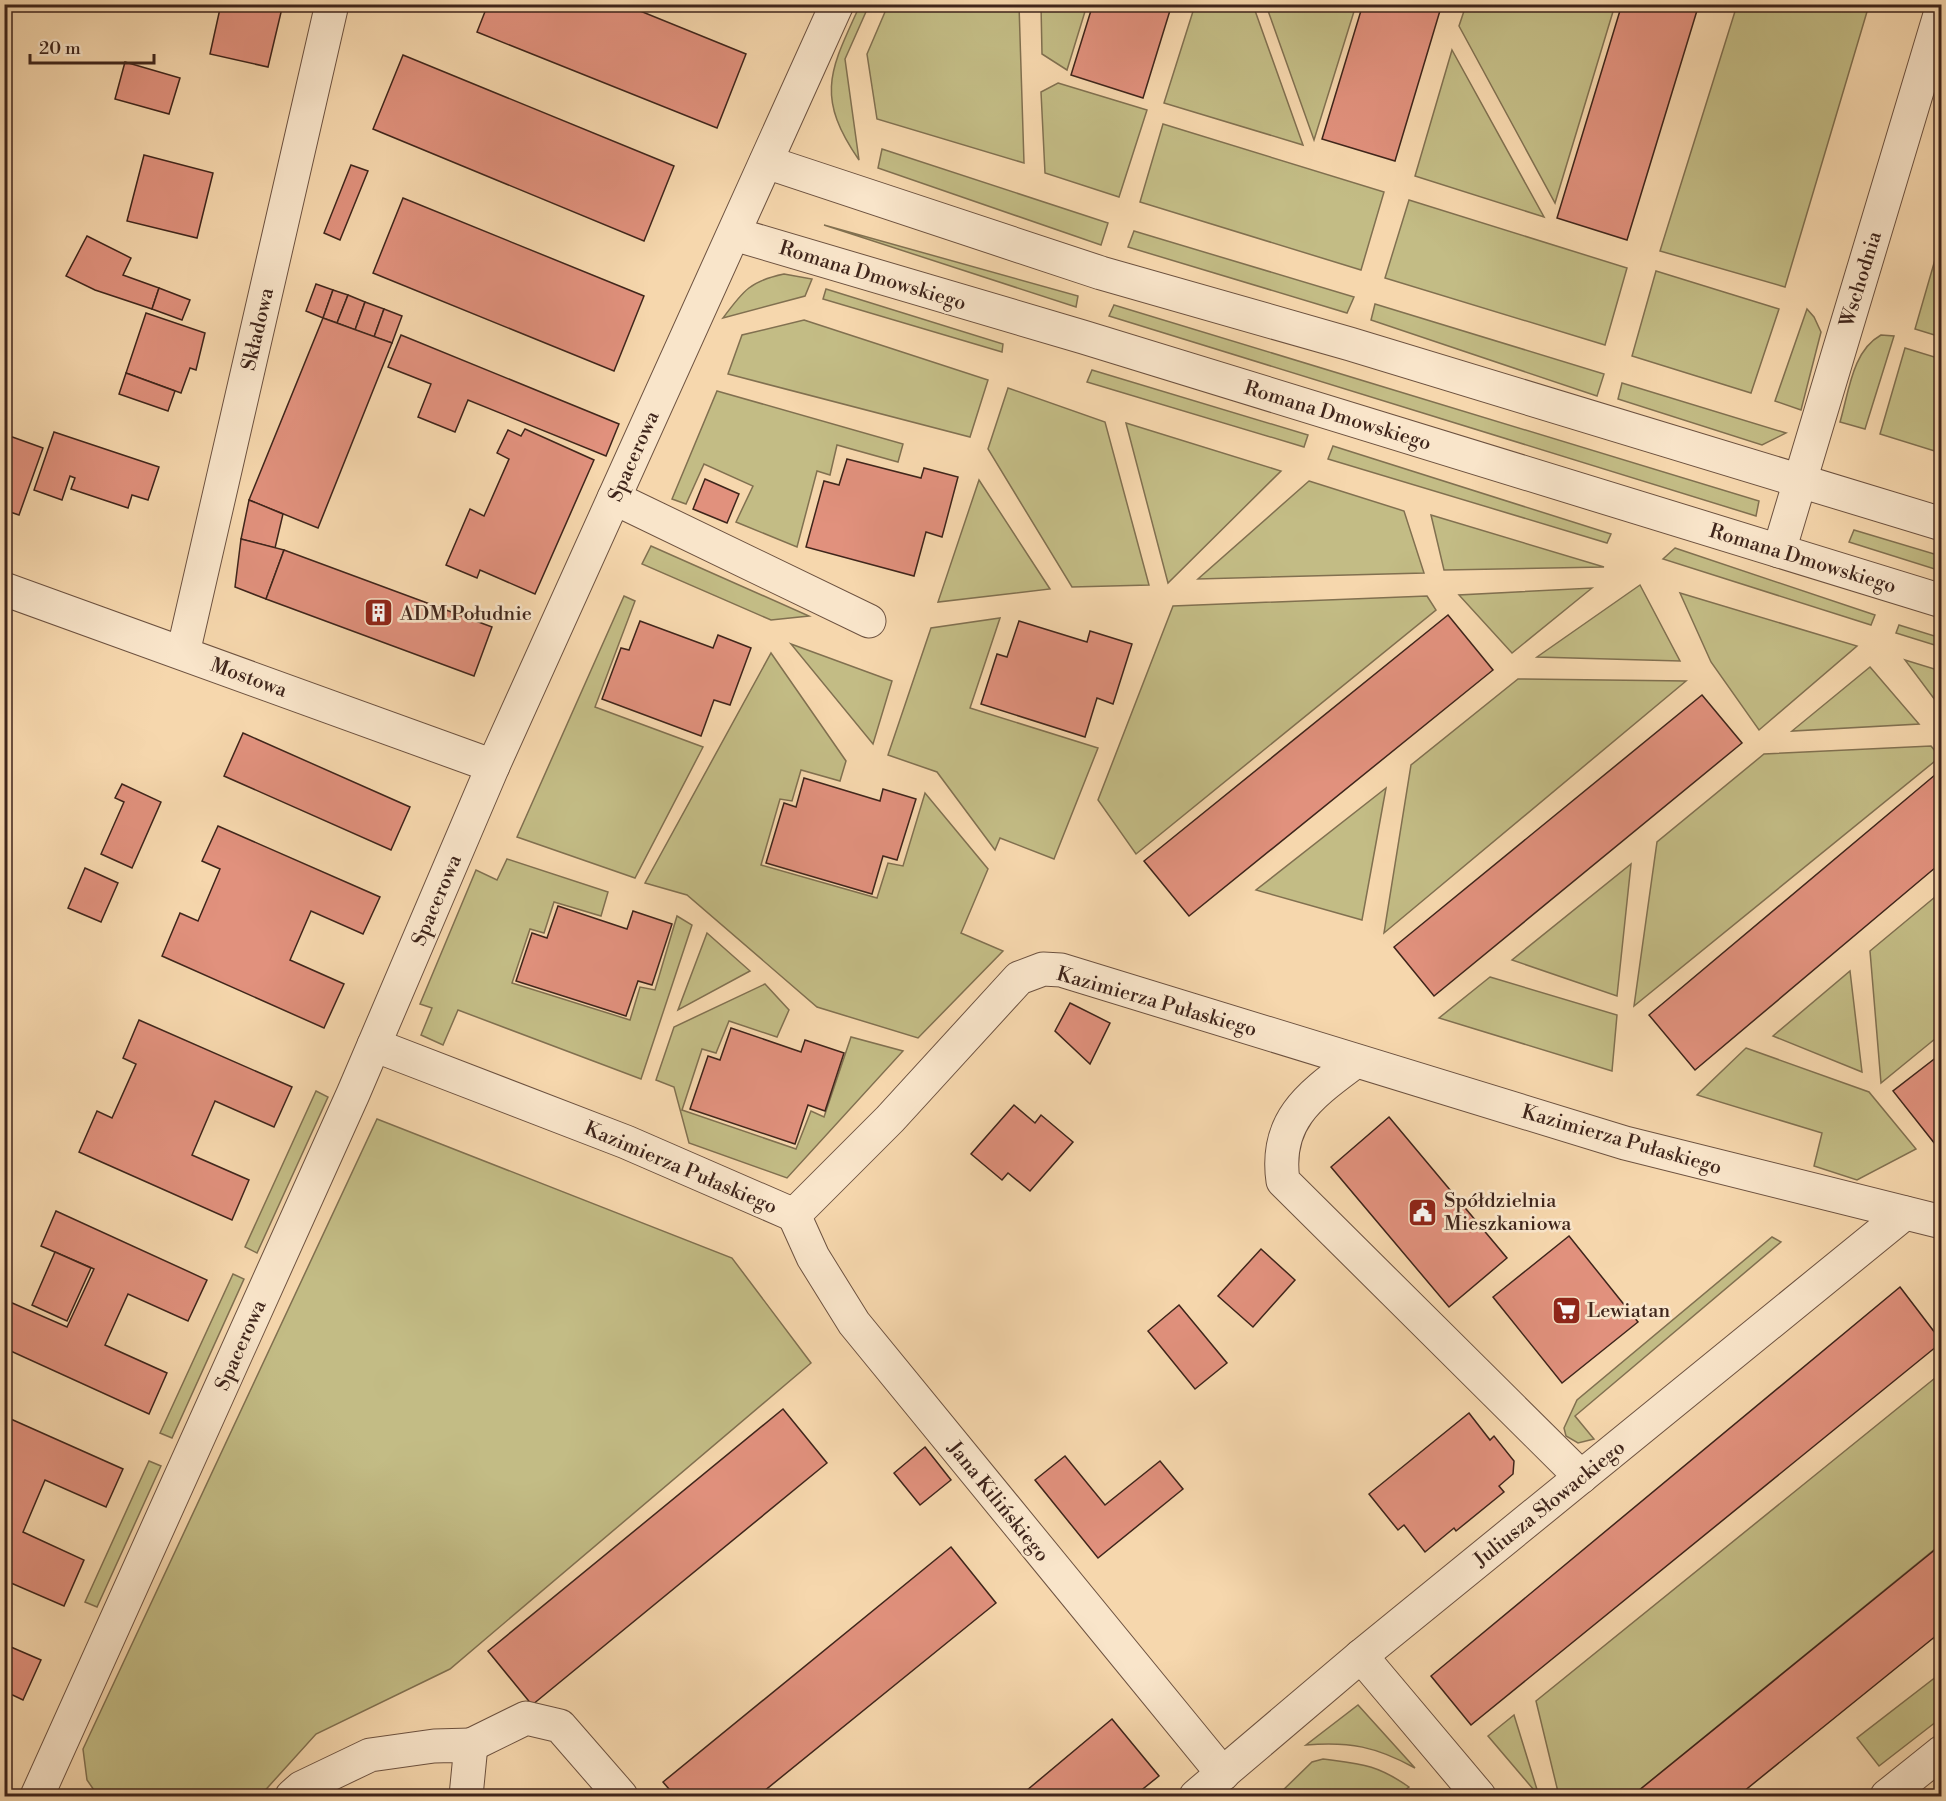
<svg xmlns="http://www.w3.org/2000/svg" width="1946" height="1801" font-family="'Libre Bodoni',serif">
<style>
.green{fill:#c3bc85;stroke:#817050;stroke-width:1.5}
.building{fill:#e1917d;stroke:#3f251b;stroke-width:1.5}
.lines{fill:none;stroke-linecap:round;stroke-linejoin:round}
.minor-casing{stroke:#6d5240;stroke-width:35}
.minor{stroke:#f9e5ca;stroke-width:33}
.labels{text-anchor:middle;stroke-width:5;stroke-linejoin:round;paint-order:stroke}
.street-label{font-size:20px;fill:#3f251b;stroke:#f9e5ca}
.poi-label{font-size:20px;fill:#3f251b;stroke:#f9e5ca;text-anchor:start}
</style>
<rect width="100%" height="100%" fill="#f6d7ad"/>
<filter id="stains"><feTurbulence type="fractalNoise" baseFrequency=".00333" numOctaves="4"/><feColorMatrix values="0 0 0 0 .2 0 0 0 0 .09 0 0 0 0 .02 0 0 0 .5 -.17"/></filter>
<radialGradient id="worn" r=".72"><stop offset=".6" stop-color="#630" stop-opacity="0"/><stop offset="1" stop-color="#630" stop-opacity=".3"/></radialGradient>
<!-- green -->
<g class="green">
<path d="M860,5H869L845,59L859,160C814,95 831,69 860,5Z"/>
<path d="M888,5H1019L1024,163L877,119L867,54Z"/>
<path d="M1041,5H1087L1067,70L1042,54Z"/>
<path d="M1195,5H1253L1303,145L1164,103Z"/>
<path d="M1266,5H1356L1314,140Z"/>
<path d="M1466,5H1615L1555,203L1459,26Z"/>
<path d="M1737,5H1869L1785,287L1660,251Z"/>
<path d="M1452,50L1544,217L1415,176Z"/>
<path d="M1058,83L1147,110L1119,197L1045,173L1041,92Z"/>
<path d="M1163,124L1384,192L1361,270L1140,202Z"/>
<path d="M882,149L1108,223L1101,245L878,168Z"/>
<path d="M1409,200L1627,268L1605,345L1385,278Z"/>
<path d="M824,225L1078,296L1076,307Z"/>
<path d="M1134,231L1354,297L1347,313L1128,247Z"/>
<path d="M1941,239L1942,337H1941L1915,329Z"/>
<path d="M1656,271L1779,309L1751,393L1632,356Z"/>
<path d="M784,274L812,279L805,296L723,318C743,291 750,281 784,274Z"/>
<path d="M826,289L1003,344L1002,352L823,299Z"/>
<path d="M1375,304L1604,374L1597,396L1371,320Z"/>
<path d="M1114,305L1759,501L1756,516L1109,316Z"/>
<path d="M1807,309L1814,317L1821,332L1801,410L1775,401Z"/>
<path d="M804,320L988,380L970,437L728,374L742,335Z"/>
<path d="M1881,335L1894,336L1865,429L1840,422C1849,392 1852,351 1881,335Z"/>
<path d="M1905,348L1941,359V453L1880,434Z"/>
<path d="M1092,370L1308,435L1304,447L1087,382Z"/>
<path d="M1622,383L1786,433L1762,445L1618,399Z"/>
<path d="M1008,388L1105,422L1149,585L1072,587L988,449Z"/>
<path d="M717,391L903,444L898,462L837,445L830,475L817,471L797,547L736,522L753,486L704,464L686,504L672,499Z"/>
<path d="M1126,423L1281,471L1168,583Z"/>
<path d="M1333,446L1611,534L1607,543L1328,459Z"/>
<path d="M979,480L1050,589L938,602Z"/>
<path d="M1309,481L1404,511L1424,573L1198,579Z"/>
<path d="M1431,515L1604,567L1444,570Z"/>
<path d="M1854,530L1941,556V571L1849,542Z"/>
<path d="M651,546L809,616L771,620L642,564Z"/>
<path d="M1675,548L1875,615L1871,625L1663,559Z"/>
<path d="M1640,585L1680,661L1537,657Z"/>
<path d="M1592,588L1512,653L1459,595Z"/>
<path d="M1680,593L1857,646L1759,730L1711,662Z"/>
<path d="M624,596L635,601L595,707L703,747L635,878L517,837Z"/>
<path d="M1427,596L1436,610L1136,854L1098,800L1173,606Z"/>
<path d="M1000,618L970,708L1098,748L1054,859L1000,838L995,850L937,772L888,755L931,628Z"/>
<path d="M1899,625L1941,638V647L1896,633Z"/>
<path d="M791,644L892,681L873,744Z"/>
<path d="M771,653L846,761L840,781L801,770L792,801L780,799L761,865L877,898L888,863L903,866L925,793L988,869L961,933L1003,951L918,1038L817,1007L687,895L645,883Z"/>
<path d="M1905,660L1941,671V708Z"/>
<path d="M1870,667L1919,724L1792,731Z"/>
<path d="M1518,679L1686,681L1384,933L1411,765Z"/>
<path d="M1931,746L1940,757L1634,1006L1657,842L1764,754Z"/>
<path d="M1386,788L1362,920L1256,890Z"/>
<path d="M507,859L608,892L601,916L554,902L544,933L530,929L512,983L630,1020L640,987L655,990L677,916L692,925L641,1079L458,1010L443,1045L421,1035L432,1008L420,1004L476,870L497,880Z"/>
<path d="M1631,864L1617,996L1512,960Z"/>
<path d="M1941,892V1034L1881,1083L1870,951Z"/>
<path d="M707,933L750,971L678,1010Z"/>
<path d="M1850,971L1862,1072L1773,1036Z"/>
<path d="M1490,977L1617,1015L1612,1071L1439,1018Z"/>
<path d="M765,984L789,1010L777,1037L729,1021L716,1053L702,1049L682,1110L796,1149L811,1111L824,1117L851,1037L903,1051L787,1178L689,1143L674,1087L656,1080L674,1027Z"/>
<path d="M1746,1048L1869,1092L1916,1149L1857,1180L1814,1166L1822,1133L1697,1095Z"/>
<path d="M316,1091L328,1097L257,1253L245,1247Z"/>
<path d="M377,1119L732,1258L811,1363L450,1669L316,1734L260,1796H98L87,1780L83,1749Z"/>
<path d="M1772,1237L1781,1242L1575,1416L1594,1439L1578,1443L1566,1436L1564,1428L1577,1400Z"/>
<path d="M233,1274L244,1279L172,1438L160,1433Z"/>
<path d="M1940,1374L1941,1544L1632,1796H1559L1536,1701Z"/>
<path d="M149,1461L161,1466L97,1607L85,1602Z"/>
<path d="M1941,1673V1718L1879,1766L1857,1738Z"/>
<path d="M1358,1705L1415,1768C1377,1747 1349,1741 1306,1745Z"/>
<path d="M1514,1715L1539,1796L1488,1736Z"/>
<path d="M1323,1759C1361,1764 1376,1764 1409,1787L1397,1796H1277L1312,1762Z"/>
</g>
<!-- building -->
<g class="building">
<path d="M221,4H283L268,67L210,54Z"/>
<path d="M488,4H623L746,54L717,128L477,32Z"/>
<path d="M1093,4H1172L1143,98L1071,75Z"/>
<path d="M1363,4H1442L1395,161L1322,139Z"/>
<path d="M1622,4H1699L1627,240L1557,218Z"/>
<path d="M403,55L674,166L644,241L373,129Z"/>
<path d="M125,62L180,78L169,114L115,99Z"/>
<path d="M144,155L213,173L197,238L127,221Z"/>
<path d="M351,165L368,171L340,240L324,233Z"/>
<path d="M403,198L644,296L614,371L373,273Z"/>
<path d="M87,236L131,258L123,275L159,288L152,309L95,290L66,276Z"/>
<path d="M316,284L333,290L323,318L306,311Z"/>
<path d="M159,288L190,300L182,320L152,309Z"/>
<path d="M333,290L348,295L337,323L323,318Z"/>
<path d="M348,295L365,302L355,330L337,323Z"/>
<path d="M365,302L384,309L374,337L355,330Z"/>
<path d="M384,309L402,316L392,343L374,337Z"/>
<path d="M146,313L205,333L196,370L190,368L181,393L126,373Z"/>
<path d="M323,318L392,343L318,528L249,500Z"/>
<path d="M401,335L619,424L606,456L468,400L455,432L418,417L431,384L388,367Z"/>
<path d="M126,373L175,391L168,411L119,394Z"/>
<path d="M525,429L594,460L535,594L480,570L477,578L446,565L470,509L484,516L509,459L497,453L508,430L521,436Z"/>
<path d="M54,432L159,467L148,500L132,495L128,508L71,489L75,478L70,476L62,500L34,490Z"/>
<path d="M4,434L43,448L19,515L4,510Z"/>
<path d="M847,459L921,478L924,468L958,477L942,537L926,532L914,576L806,547L824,481L839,485Z"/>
<path d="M705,479L739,494L727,523L693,509Z"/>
<path d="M249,500L283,514L275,548L241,539Z"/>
<path d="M241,539L284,550L266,599L235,587Z"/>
<path d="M284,550L492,627L474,676L266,599Z"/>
<path d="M1448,615L1493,670L1189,916L1144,861Z"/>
<path d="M640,621L713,648L718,635L751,648L730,705L714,700L701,736L602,699L621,648L629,650Z"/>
<path d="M1019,621L1087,642L1090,631L1132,644L1113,704L1097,698L1085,737L981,704L997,654L1007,657Z"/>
<path d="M1702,695L1742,743L1434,996L1394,947Z"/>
<path d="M243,733L410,807L391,850L224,776Z"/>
<path d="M1942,769V862L1695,1070L1649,1015Z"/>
<path d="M804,778L880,801L883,789L916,799L897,860L883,856L872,894L766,863L784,803L796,807Z"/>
<path d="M122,784L161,802L132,868L101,854L124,802L115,798Z"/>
<path d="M218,826L380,897L363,934L311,911L290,960L344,984L324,1028L162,956L180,913L198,921L220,869L202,861Z"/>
<path d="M85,868L118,883L101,922L68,908Z"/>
<path d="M558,906L627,929L633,911L672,924L652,985L638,981L626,1016L516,981L532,933L547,938Z"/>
<path d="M1070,1003L1110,1023L1090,1064L1055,1031Z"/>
<path d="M139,1020L292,1087L274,1127L215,1101L192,1155L249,1180L232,1220L79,1152L97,1111L112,1118L136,1064L123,1058Z"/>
<path d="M731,1028L801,1052L805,1040L844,1053L825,1111L808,1105L795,1144L690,1109L708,1056L720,1060Z"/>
<path d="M1942,1053V1140L1935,1144L1893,1091Z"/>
<path d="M1014,1105L1035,1123L1041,1115L1073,1142L1030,1191L1008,1173L1002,1180L971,1154Z"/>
<path d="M1389,1117L1507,1258L1449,1307L1331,1167Z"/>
<path d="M56,1211L207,1280L188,1321L128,1294L105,1345L167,1373L149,1414L4,1348V1314L10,1302L67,1327L94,1269L41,1246Z"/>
<path d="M1569,1236L1638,1322L1562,1383L1493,1297Z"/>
<path d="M1261,1249L1295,1280L1253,1327L1218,1296Z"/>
<path d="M55,1252L91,1268L67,1321L32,1305Z"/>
<path d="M1900,1287L1942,1342L1471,1725L1431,1676Z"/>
<path d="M1179,1305L1227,1363L1195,1389L1148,1331Z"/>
<path d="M783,1409L827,1463L532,1705L488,1651Z"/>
<path d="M1469,1413L1490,1440L1494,1436L1514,1461L1513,1474L1499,1486L1504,1492L1456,1531L1454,1528L1425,1552L1404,1525L1398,1530L1369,1494Z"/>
<path d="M4,1416L123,1469L106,1507L45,1480L23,1532L84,1560L64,1606L4,1580V1472L9,1462L4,1460Z"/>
<path d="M925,1447L951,1480L920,1505L894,1473Z"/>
<path d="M1065,1456L1105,1505L1160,1461L1183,1489L1098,1558L1035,1480Z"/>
<path d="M1942,1544V1631L1738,1796H1632Z"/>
<path d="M951,1547L996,1603L758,1796H675L663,1782Z"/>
<path d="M4,1644L41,1660L23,1700L4,1691Z"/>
<path d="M1112,1719L1159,1776L1134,1796H1020Z"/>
</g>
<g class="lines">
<defs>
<g id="minor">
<path d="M766,162L1101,273L1350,344L1942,524"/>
<path d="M734,234L1083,337L1942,601"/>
<path d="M614,498L869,621"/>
<path d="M1779,551L1942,8"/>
<path d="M4,589L493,766"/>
<path d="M183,653L332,4"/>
<path d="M374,1045L626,1142L794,1215L890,1119L1019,978L1043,969L1061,970L1625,1143L1942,1222"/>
<path d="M1356,1061C1312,1094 1274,1119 1283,1181L1581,1477"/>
<path d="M794,1215L813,1257L854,1323L1223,1774"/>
<path d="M1361,1656L1479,1796"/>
<path d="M471,1745L526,1718L560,1726L621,1796"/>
<path d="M37,1796L353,1094L493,766L837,4"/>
<path d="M292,1796L301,1788L370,1755L434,1746L471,1745L466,1796"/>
<path d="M1196,1796L1361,1656L1905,1213"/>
<path d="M1887,1796L1942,1752"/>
</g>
</defs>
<!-- minor casing -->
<use href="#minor" class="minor-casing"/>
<!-- minor -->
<use href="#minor" class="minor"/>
</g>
<!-- icons -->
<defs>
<symbol id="building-square" viewBox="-11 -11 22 22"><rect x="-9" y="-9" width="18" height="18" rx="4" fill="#8f2418" stroke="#f9e5ca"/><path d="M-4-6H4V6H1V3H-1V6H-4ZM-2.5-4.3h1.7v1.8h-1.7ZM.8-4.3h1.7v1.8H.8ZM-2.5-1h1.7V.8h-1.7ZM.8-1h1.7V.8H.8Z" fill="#fff"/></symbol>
<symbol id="civic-square" viewBox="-11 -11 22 22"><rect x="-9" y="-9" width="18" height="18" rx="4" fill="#8f2418" stroke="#f9e5ca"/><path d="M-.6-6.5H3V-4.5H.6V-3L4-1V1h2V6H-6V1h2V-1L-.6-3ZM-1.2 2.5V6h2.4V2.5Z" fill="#fff"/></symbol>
<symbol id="supermarket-square" viewBox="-11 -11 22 22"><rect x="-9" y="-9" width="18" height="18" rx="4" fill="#8f2418" stroke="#f9e5ca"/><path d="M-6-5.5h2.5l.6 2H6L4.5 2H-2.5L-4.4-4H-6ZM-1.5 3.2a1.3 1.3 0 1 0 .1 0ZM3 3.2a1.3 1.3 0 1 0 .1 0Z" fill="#fff"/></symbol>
</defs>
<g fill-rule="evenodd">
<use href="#building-square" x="362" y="596" width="33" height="33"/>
<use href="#civic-square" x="1406" y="1196" width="33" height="33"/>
<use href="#supermarket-square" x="1550" y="1294" width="33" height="33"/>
</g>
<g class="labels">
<!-- street labels -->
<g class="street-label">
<text transform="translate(873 275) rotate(17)" y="7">Romana Dmowskiego</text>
<text transform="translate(1860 279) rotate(-73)" y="7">Wschodnia</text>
<text transform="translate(257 329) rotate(-77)" y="7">Składowa</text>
<text transform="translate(1338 415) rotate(17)" y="7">Romana Dmowskiego</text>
<text transform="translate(633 456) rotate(-66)" y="7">Spacerowa</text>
<text transform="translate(1803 558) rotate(17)" y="7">Romana Dmowskiego</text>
<text transform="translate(249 677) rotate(20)" y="7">Mostowa</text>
<text transform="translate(436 900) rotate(-67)" y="7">Spacerowa</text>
<text transform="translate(1157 1001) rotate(16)" y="7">Kazimierza Pułaskiego</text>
<text transform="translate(1622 1139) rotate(16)" y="7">Kazimierza Pułaskiego</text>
<text transform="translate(681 1167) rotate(23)" y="7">Kazimierza Pułaskiego</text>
<text transform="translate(240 1345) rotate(-66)" y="7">Spacerowa</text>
<text transform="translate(999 1501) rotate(51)" y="7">Jana Kilińskiego</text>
<text transform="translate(1549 1503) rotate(-39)" y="7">Juliusza Słowackiego</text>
</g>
<!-- poi labels -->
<g class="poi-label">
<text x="400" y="620">ADM Południe</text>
<text x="1444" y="1207">Spółdzielnia<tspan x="1444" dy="23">Mieszkaniowa</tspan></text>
<text x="1587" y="1317">Lewiatan</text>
</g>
</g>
<!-- margin -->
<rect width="1946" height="1801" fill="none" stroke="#f6d7ad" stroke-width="24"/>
<rect x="6" y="6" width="1934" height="1789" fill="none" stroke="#3f251b" stroke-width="3"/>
<rect x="12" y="12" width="1922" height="1777" fill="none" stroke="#3f251b" stroke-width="1.5"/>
<!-- scale -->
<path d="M30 54v9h124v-9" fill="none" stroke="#3f251b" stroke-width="3"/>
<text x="39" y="54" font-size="18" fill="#3f251b" stroke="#f9e5ca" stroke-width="4.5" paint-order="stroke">20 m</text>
<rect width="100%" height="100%" filter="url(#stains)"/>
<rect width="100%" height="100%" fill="url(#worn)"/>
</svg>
